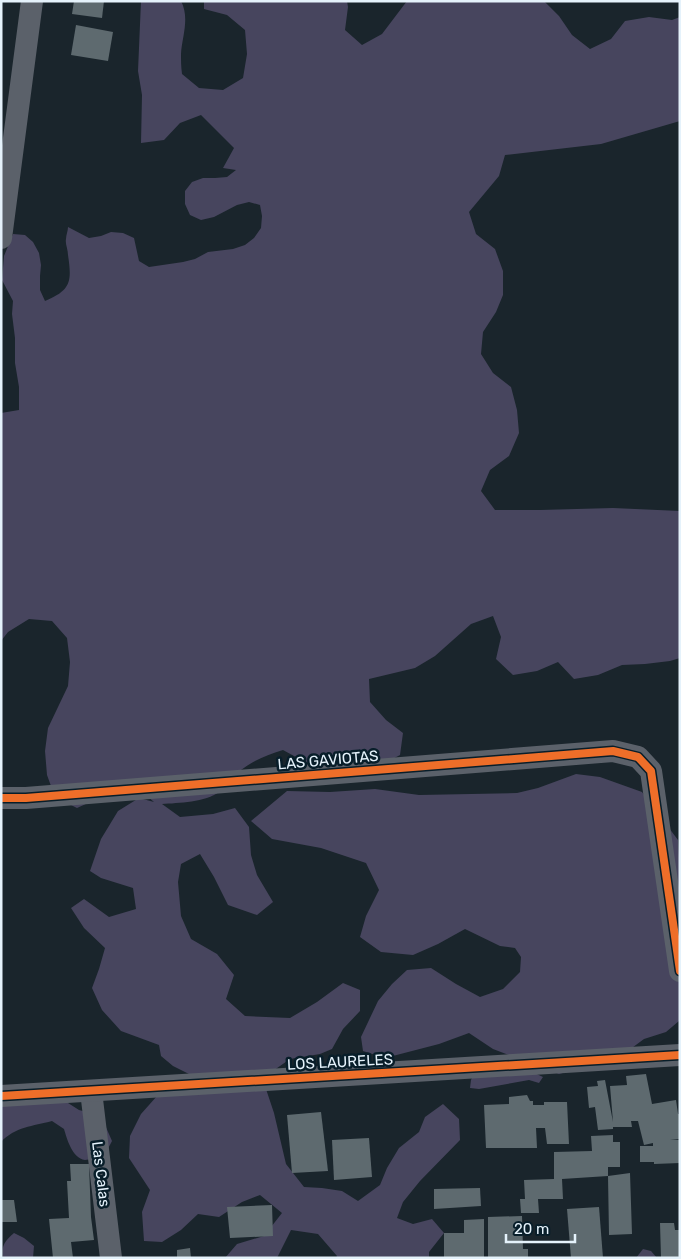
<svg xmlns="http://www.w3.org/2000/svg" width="681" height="1259" font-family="Rubik,sans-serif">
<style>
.forest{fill:#47455e}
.building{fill:#5e6a6f}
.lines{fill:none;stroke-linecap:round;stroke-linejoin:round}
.street{stroke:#5b616a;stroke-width:22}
.cycleway-casing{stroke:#081e2a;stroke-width:11}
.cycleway{stroke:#ee6e29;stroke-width:8}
.labels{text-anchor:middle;stroke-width:5;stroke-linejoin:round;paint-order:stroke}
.street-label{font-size:15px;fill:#e5f2fb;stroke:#081e2a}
</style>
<rect width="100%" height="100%" fill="#1a252c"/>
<!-- forest -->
<g class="forest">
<path d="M141,1H181C190,18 182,37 181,54C181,60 181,67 182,74L199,88L223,90L243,78L247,54L245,30L227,15L204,9V1H347L348,7L345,30L362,45L382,34L407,1H544L559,16L572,35L590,49L611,39L625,21L649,17L672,20L680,17V121L601,144L505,155L499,176L469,212L476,234L495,249L503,271V295L496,312L483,332L481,354L493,373L511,387L517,410L519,433L509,456L490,470L481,491L495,510H540L613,508L680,511V658L670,661L645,664L622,665L598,675L574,679L558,662L537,671L513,675L496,659L501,637L493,616L471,624L435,656L415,668L369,679L370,702L386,720L403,733L400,755L376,768L351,771L305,762L283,750C267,755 254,760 241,770C233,777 227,786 219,792C206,802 178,803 162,804L180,817L213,814L235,808L249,827L251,855L257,875L273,902L257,915L228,905L214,877L200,854L181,864L178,882L181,916L191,939L217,954L234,975L226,999L245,1016L290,1018L317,1002L343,983L360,990V1011L343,1029L332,1049L320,1054L290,1059L260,1080H201L173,1066L161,1056L159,1045L121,1031L102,1010L92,988L99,969L105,948L84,928L71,908L84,899L109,917L136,909L133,888L101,878L90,871L101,839L118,811L139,798L154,802L132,783L77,808L55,797L47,775L45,751L48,728L68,686L70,662L67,638L52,621L29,619L8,632L1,641V413L19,410V387L15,363V338L12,314L13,301L2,280L4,256L13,234L25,235L33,242L39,253L41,265L40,276V290L45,301C71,290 72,282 68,255C68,249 65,244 66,239C66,235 68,231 68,227L89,238L101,236L111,232L123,233L134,238L139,261L149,267L183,262L195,259L208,252L233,249L245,245L254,238L261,228L262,216L260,205L249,202L237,205L214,217L201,220L190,215L185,204V191L192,182L203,178H215L227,177L236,170L223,168L234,148L201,115L180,123L164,140L141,143L142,95L138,71Z"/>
<path d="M576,774L600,777L642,792L678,840L680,876L679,1021L666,1032L644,1039L617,1059L559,1074L493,1049L469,1033L439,1044L385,1058L363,1051L361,1037L378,1001L392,984L407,970L431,968L456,984L480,997L503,989L520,972L521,957L515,948L500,946L465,929L438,944L413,955L381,952L360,937L366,916L379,890L366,863L321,848L272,839L251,821L287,791L330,792L375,789L419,795L517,793L538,788Z"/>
<path d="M477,1067L528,1070L543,1077L539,1083L529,1080L479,1089L470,1088L471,1080Z"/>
<path d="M266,1089L274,1113L286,1164L304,1187L322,1188L342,1191L358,1201L380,1185L387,1168L399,1148L419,1132L425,1117L443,1104L459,1119L460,1140L420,1181L403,1202L397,1218L413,1224L432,1219L444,1233L429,1252V1258H336L337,1256L318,1234L291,1230L277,1258H225L237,1244L264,1236L282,1213L260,1195L242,1202L219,1217L198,1214L181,1230L162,1242L144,1241L142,1212L150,1190L129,1158L130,1136L141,1114L157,1096Z"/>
<path d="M1,1098L68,1103L79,1110L94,1114L105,1125L112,1141C107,1151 104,1157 93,1158C90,1159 87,1160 85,1160C72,1158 67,1139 64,1129L52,1121C33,1126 15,1127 1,1142Z"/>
<path d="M14,1233L24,1238L34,1246L33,1258H3C1,1245 5,1241 14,1233Z"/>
<path d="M643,1249L651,1251L657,1258H636Z"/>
</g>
<!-- building -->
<g class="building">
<path d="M74,1H104L102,18L72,14Z"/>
<path d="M76,25L113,32L108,61L71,55Z"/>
<path d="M646,1074L652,1104L676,1100L678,1114H680V1139L670,1140H680V1163L654,1164V1162H640V1146H653V1143L644,1145L638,1121H631L632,1127H613V1129L598,1130L595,1107L589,1108L587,1087L598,1086L597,1081L605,1080L613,1122L610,1086L627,1085L626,1076Z"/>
<path d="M527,1095L530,1101H533V1105H544V1102H567L569,1144H547L545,1128H536L537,1148H486L484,1105L509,1104V1097Z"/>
<path d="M321,1112L328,1171L292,1173L287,1115Z"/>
<path d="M613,1135V1142H620V1167H608V1176L630,1173L632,1234L609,1235L608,1176L562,1179L563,1199H538L539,1213H521L520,1199H525L524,1180L554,1179V1152L592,1151L591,1136Z"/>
<path d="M369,1138L372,1177L334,1180L332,1140Z"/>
<path d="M70,1164H89L91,1217L94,1240L71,1242L73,1258H53L49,1219L69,1218L67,1181H71Z"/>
<path d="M480,1188L481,1206L434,1209V1189Z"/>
<path d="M1,1200H14L17,1222H1Z"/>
<path d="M272,1205L273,1236L230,1238L227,1207Z"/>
<path d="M599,1207L603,1258H571L567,1209Z"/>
<path d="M522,1216L523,1249H528V1258L488,1257V1217Z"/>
<path d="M484,1219V1258H444V1233H464V1220Z"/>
<path d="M660,1223H674L675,1230H680V1258H661Z"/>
<path d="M190,1248L191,1258H177V1250Z"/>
</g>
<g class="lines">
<!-- street -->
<g class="street">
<path d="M1,238L32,1"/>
<path d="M1,798H26L613,751L638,757L651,771L680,971"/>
<path d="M91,1091L111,1258"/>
<path d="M1,1096L680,1055"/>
</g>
<defs>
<g id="cycleway">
<path d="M1,798H26L613,751L638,757L651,771L680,971"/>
<path d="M1,1096L680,1055"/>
</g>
</defs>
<!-- cycleway casing -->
<use href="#cycleway" class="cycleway-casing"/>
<!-- cycleway -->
<use href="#cycleway" class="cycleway"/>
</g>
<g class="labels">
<!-- street labels -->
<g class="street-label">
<text transform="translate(328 760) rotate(-5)" y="5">LAS GAVIOTAS</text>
<text transform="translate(340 1062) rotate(-3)" y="5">LOS LAURELES</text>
<text transform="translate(101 1174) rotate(83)" y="5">Las Calas</text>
</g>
</g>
<!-- border -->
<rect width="681" height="1259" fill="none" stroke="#e5f2fb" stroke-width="5"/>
<!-- scale -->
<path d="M506 1234v8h69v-8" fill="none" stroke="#e5f2fb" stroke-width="2.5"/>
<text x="514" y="1234" font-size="15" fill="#e5f2fb" stroke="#081e2a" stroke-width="4" paint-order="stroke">20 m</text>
</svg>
